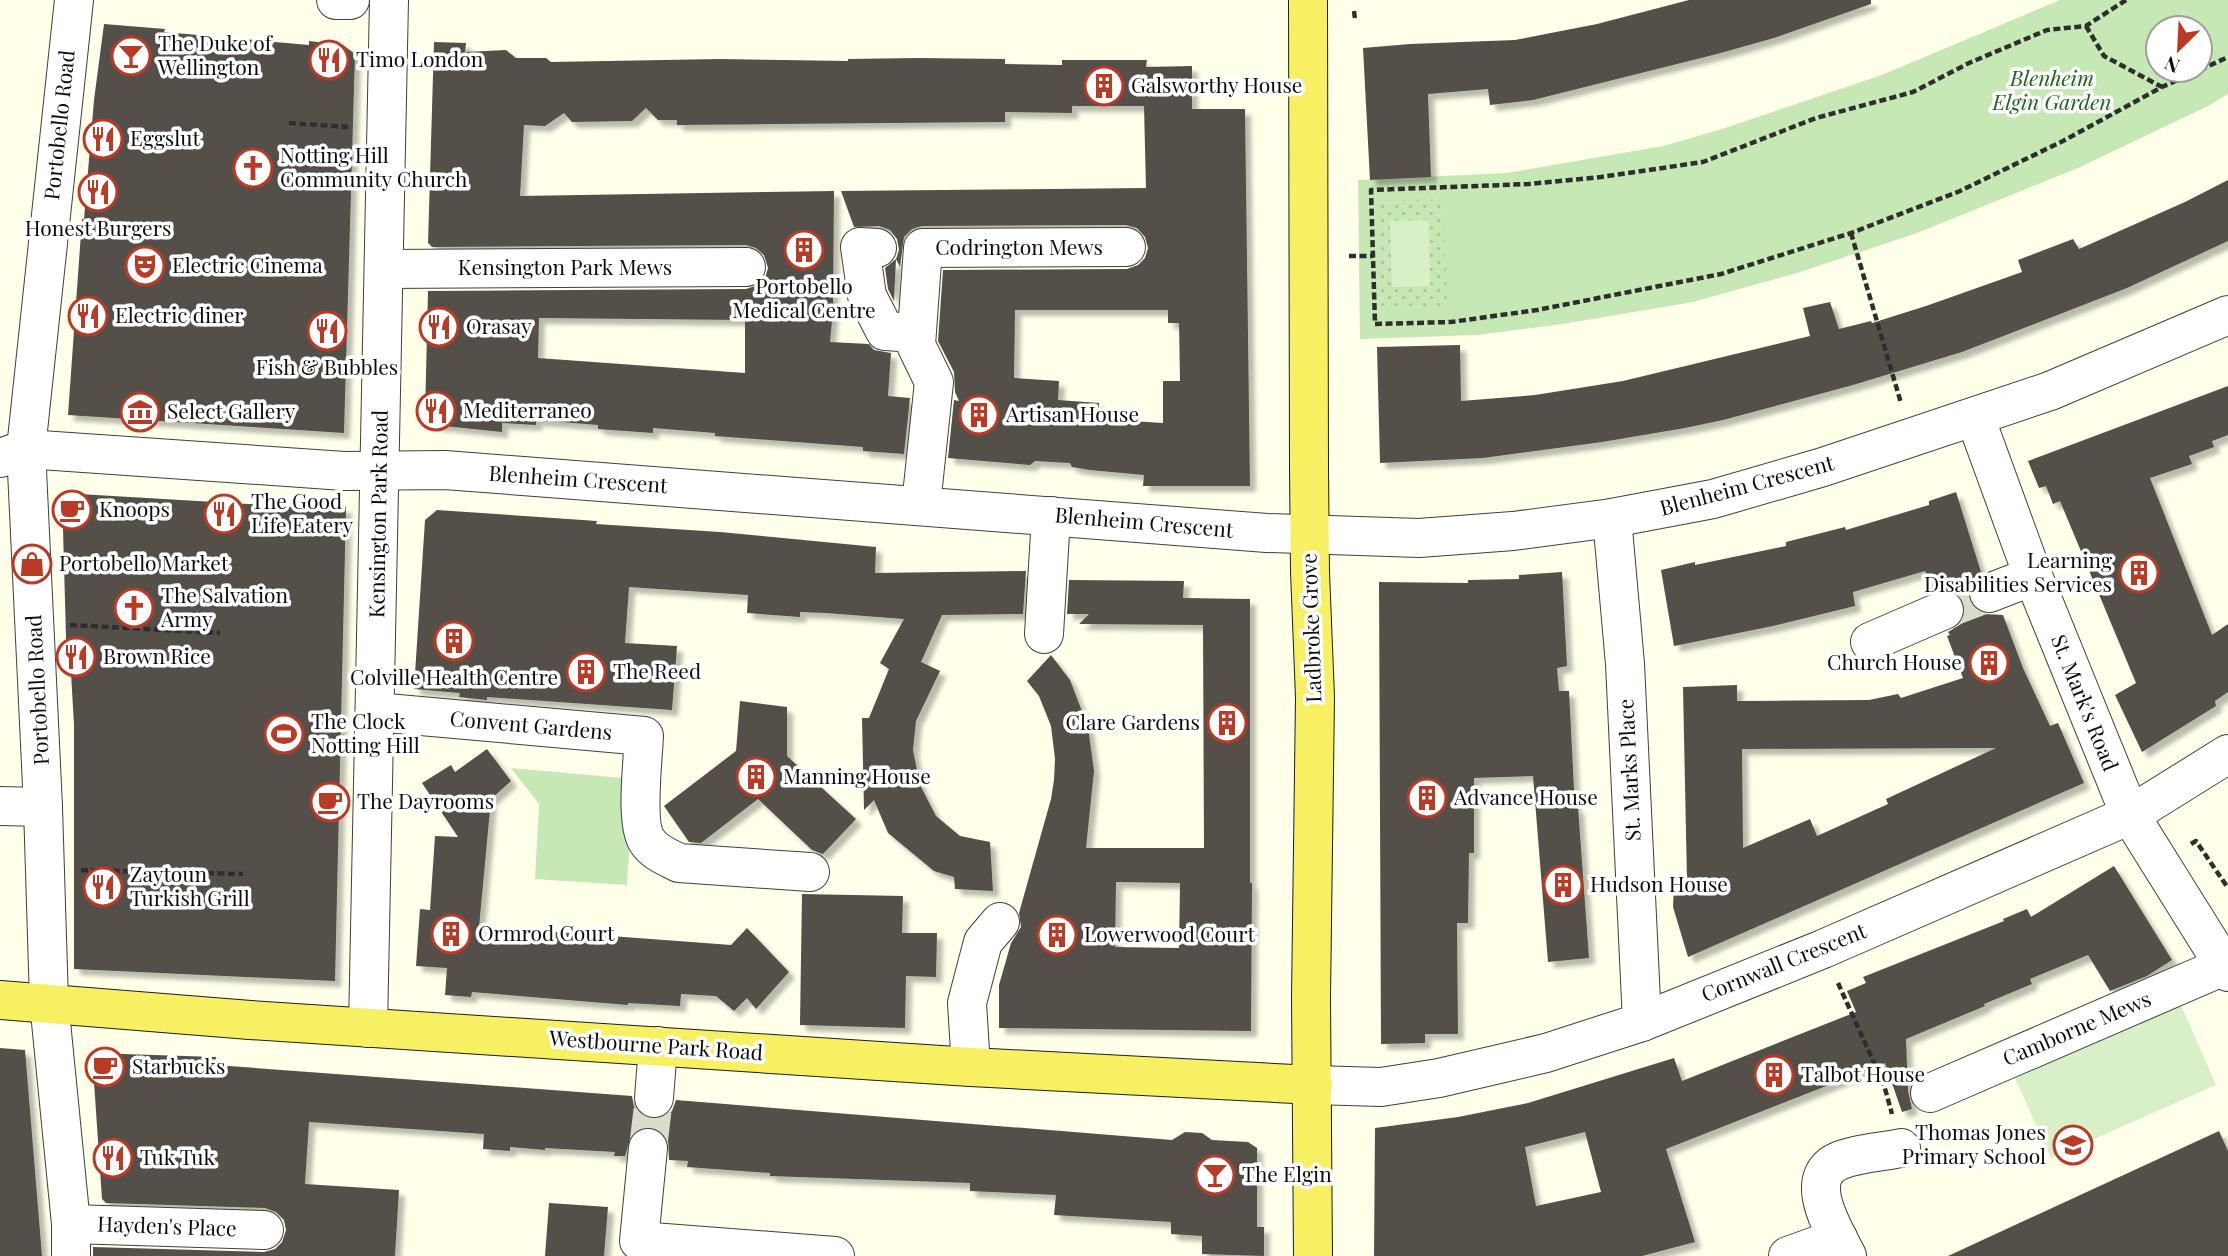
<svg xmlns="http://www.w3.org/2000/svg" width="2228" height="1256" font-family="'Playfair Display',serif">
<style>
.grass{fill:#c6e8b5;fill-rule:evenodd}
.park{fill:url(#park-dots)}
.pitch{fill:#d9efc7}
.building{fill:#544f48;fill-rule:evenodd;filter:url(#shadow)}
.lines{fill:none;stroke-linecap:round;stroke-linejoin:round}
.minor-tunnel{stroke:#dbdbc9;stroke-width:38;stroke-dasharray:38 19;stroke-linecap:butt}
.minor-casing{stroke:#3f3f3f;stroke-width:40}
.major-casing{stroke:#1d1d1d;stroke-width:40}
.path{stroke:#2e2e2e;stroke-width:4.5;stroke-dasharray:7 3.5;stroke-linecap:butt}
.minor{stroke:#fff;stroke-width:38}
.major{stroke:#f7f062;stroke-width:38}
.labels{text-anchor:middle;stroke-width:7;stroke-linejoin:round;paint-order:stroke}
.poi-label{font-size:21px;fill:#0c0c0c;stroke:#fff;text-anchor:start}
.park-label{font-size:21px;font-style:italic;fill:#1e621d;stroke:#fff}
.street-label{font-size:21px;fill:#0c0c0c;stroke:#fff}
</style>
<defs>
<pattern id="park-dots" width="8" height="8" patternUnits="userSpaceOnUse" patternTransform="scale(1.75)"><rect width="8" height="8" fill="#c6e8b5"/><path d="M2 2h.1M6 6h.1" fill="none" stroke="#a9c69a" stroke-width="1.8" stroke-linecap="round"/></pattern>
<filter id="shadow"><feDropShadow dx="6" dy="6" stdDeviation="2" flood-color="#0004"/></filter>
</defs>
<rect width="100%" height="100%" fill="#ffffea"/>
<!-- grass -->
<g class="grass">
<path d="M2060,0H2228V94L2208,106L2078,168L1917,233L1797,273L1693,302L1563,324L1477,335L1360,339L1358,180L1507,173L1663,146L1719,130L1882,75ZM2158,28H2200V70H2158Z"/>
<path d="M511,768L634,779L627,885L535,879L539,804Z"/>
</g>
<!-- park -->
<path class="park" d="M1444,199L1447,309L1380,311L1377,201Z"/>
<!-- pitch -->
<g class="pitch">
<path d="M1428,220L1430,286L1392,287L1390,221Z"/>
<path d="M2180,1003L2216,1085L2051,1158L2014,1076Z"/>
</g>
<!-- building -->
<g class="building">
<path d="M1689,0H1871V4L1774,38L1717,54L1533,100L1490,105L1488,89L1428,94L1431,177L1370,180L1363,48L1410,44L1515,40L1597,24Z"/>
<path d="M104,24L165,29L164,32L309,45V41L343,45L355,54L344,433L68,415L82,219H84L94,100Z"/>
<path d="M434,42L466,43L465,52L506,50L516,58H546L551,62L720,59L848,61V59L918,58L1005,59V64L1062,65V60H1147L1146,67L1192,66V109H1245L1250,486H1143L1144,475L1090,470L1072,467L1070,463L1035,461L1030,465L948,458L954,400L959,401L955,392L954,372L938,341L943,270L1127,269L1138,265L1145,258L1148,248L1145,237L1137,228L1126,225L922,226L912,229L904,237L900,267L896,259L894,301L888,289L885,268L896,259L899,250L897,239L890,230L879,226L854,227L841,191L1146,188L1144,106H1072V113L1005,112V122L677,125V120H658L646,108L632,121L572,122L564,113L545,126L524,125L520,196L834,191L833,311L830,342L869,344L874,350L891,353L888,396L910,398L904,454L863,451V447L715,436V433L653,428V433L598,429V425L536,420V425L502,423V432L435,425L425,416L428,291L746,289L758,285L765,278L768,268L764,255L756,248L746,245L432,247L428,243ZM1015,310H1168V323H1179L1180,381H1163V423L1098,419L1099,403L1058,400L1059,381L1014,378ZM539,318L745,320V373L538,358Z"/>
<path d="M2228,180V241L2127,288L1962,352L1853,385L1723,420L1685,428L1602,442L1483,458L1380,463L1377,347L1460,345L1461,401L1535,395L1623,381L1810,336L1803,308L1830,302L1839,329L1871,321L1872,323L1926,306L2022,272L2018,260L2073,239L2079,249L2185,202Z"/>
<path d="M2228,386V435L2212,441L2214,447L2189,456L2192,464L2150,478L2212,635L2228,624V692L2215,701L2216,706L2142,752L2115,695L2136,683L2060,501L2053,504L2046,486L2039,488L2028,461Z"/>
<path d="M1956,492L1981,572L1972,579L1968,589L1969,601L1975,610L1985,614L2003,615L2023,668L2050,726L2058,723L2084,783L1688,957L1673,907L1674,886L1687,881L1683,687L1737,685V701L1869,700L1898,694L1901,698L1963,678L1947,636L1950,635L1948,632L1961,624L1966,612L1964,601L1956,592L1946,588L1932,591L1925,571L1853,592L1855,606L1773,626L1674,646L1661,570L1695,562V565L1786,546V542L1845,527L1846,530L1929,505V501ZM1996,748L1886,799L1888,804L1817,836L1810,819L1743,848L1742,749Z"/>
<path d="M62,493L297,507V505L346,507L335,981L74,969V725L71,673H67Z"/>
<path d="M437,510L597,521L596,524L720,532L876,547L875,573L1026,571L1023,614L942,615L921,662L940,671L916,721L913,750L920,785L936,816L960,836L990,842L993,891L955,889L954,877L934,871L888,833L874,800L864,810L862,718H869L889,669L880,663L904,619L826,613L800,612V617L747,613L748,595L629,587L625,643L677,646L672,710L487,697V700L459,697L460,693L414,689L425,520Z"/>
<path d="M1562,572L1567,666L1557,668L1559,691H1569L1575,808L1578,807L1589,958L1548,962L1533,776L1474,778V853H1469L1468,923H1457L1458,1034H1425V1043L1381,1044L1379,582L1468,583V580L1519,579V575Z"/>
<path d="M1069,580L1184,581L1183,598L1250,599V883H1252L1251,1031L999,1028V985L1011,943L1021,927L1019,913L1051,799L1054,780L1055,759L1051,726L1039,696L1027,681L1051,655L1070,680L1088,727L1094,771L1086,848H1204L1203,625L1079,624L1089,614H1067ZM1116,882L1180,883L1179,948L1115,947Z"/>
<path d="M740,701L787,707V756L856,819L823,854L812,850L758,799L701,843L689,842L664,806L736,751Z"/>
<path d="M487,749L511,781L491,799L478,938L543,943L544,931L731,945L747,928L789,972L756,1009L747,998L734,1011L716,996L681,994L680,1006L628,1003V1005L472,992L471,997L445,995L447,968L416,966L420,909L430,910L435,836L458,837L422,783L451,765L455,772Z"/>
<path d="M2114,866L2172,960L2147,976L2110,991L2088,955L2030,979L2032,984L1984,1004L1985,1006L1906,1039L1908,1091L1912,1109L1902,1112L1885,1063L1666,1149L1695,1242L1642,1256H1374L1375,1128L1458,1117L1528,1103L1674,1058L1682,1081L1856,1012L1847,991L1866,983L1863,977L2004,921L2003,919L2027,909L2031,917ZM1585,1132L1601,1192L1536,1206L1525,1147Z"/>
<path d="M802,894L903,896L902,933H937L936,977L906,976L905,1028L800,1025Z"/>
<path d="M0,1048L25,1050L42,1256H0Z"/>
<path d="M92,1053L216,1057L215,1065L632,1096L634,1107L641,1116L653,1120L664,1117L672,1111L676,1100L1172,1140L1185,1132L1202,1133L1212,1140L1248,1142L1257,1148V1227H1264V1256L1202,1254V1236L1171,1234V1222L1054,1215L1056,1195L970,1191V1183L770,1176V1173L687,1167L688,1161L669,1160L668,1138L661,1131L651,1126L640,1128L631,1135L625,1156H614L615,1152L545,1148V1150L510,1147V1151L483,1149L484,1134L309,1122L305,1184L399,1190L395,1256H93V1247L264,1252L275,1249L282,1242L286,1230L284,1220L276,1212L265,1208L106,1203L102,1199Z"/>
<path d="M2219,1131L2228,1151V1256H1948Z"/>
<path d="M549,1203L608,1207L604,1256H545Z"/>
</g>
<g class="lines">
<!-- minor-tunnel -->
<g class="minor-tunnel">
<path d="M1944,610L1989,593"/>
<path d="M648,1148L654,1098"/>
</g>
<defs>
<g id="minor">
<path d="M336,0H350"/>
<path d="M877,248L860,247L867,296L885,331L916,333"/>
<path d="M384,269L746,267"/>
<path d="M1975,417L2033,576L2130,815L2228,972"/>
<path d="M0,458L26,449L344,471L445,470L1267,533L1419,538L1513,531L1612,518L1713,499L1823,467L2050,391L2228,315"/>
<path d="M921,505L934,382L916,345L923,248L1126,247"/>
<path d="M1612,518L1625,664L1642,1022"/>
<path d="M1989,593L2033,576"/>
<path d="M1044,634L1051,516"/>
<path d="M1870,642L1944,610"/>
<path d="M376,712L644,736C643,760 635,823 647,841C654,852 667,857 679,863L810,872"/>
<path d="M0,806L43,807"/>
<path d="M368,1028L389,0"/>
<path d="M971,1067L967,1003L983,942L1000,922"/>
<path d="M1313,1085L1381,1087L1439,1078L1546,1053L1642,1022L1823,949L2130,815L2228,754"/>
<path d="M1930,1093L2224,966"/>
<path d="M654,1098L658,1046"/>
<path d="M648,1148L639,1241L835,1256"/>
<path d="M71,1224L264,1230"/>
<path d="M71,1256V1224L49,1002L43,807L26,449L74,0"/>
<path d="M1788,1256L1838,1238"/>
<path d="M1847,1256C1834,1230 1799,1176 1841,1160C1859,1153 1882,1152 1901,1148"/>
</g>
<g id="major">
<path d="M1308,0L1309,469L1310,572L1315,697L1311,998L1313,1256"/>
<path d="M0,1000L250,1020L971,1067L1313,1085"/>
</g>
</defs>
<!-- minor casing -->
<use href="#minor" class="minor-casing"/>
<!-- major casing -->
<use href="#major" class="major-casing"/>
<!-- path -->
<g class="path">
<path d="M2126,0L2086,26L2047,30L1969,63L1913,92L1816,118L1703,162L1601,177L1529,184L1371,190L1375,324L1451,322L1537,310L1721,274L1851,233L1960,191L2063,141L2162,87L2200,70"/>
<path d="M1354,11L1355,19"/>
<path d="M2086,26L2104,56L2162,87"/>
<path d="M2200,70L2228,57"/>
<path d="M289,123L350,127"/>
<path d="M1851,233L1901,403"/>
<path d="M1349,256H1373"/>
<path d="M70,625L220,633"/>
<path d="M2191,844L2196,841L2228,888"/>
<path d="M81,870L243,874"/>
<path d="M1838,983L1884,1085L1892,1114"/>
</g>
<!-- minor -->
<use href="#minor" class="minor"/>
<!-- major -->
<use href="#major" class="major"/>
</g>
<!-- icons -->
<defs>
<symbol id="bar-ring" viewBox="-11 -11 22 22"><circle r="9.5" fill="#fff" stroke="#ba3b25" stroke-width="1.5"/><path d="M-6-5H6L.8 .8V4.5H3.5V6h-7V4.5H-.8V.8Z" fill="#ba3b25"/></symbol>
<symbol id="restaurant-ring" viewBox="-11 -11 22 22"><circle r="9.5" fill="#fff" stroke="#ba3b25" stroke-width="1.5"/><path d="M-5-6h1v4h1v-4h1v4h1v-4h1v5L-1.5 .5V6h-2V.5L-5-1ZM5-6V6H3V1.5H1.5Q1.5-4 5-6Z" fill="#ba3b25"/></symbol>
<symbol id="building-ring" viewBox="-11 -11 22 22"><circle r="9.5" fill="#fff" stroke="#ba3b25" stroke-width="1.5"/><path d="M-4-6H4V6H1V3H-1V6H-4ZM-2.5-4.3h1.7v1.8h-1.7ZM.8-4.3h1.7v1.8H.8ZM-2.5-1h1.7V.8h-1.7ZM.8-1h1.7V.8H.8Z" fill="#ba3b25"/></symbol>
<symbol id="church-ring" viewBox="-11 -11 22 22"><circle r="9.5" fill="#fff" stroke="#ba3b25" stroke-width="1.5"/><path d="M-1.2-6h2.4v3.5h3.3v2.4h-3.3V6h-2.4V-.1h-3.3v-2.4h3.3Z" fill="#ba3b25"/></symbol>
<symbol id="theatre-ring" viewBox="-11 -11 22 22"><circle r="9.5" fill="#fff" stroke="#ba3b25" stroke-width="1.5"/><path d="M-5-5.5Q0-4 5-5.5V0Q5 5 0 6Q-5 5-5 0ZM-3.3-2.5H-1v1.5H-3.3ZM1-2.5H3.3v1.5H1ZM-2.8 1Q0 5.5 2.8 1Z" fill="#ba3b25"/></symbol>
<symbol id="museum-ring" viewBox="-11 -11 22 22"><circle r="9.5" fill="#fff" stroke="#ba3b25" stroke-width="1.5"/><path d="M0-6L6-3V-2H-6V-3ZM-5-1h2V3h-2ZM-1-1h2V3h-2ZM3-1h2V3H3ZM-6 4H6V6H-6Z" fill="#ba3b25"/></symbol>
<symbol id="cafe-ring" viewBox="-11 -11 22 22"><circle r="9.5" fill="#fff" stroke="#ba3b25" stroke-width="1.5"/><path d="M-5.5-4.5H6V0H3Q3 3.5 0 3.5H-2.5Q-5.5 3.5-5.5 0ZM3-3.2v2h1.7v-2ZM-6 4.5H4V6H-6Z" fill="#ba3b25"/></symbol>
<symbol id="shop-ring" viewBox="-11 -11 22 22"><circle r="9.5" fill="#fff" stroke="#ba3b25" stroke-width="1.5"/><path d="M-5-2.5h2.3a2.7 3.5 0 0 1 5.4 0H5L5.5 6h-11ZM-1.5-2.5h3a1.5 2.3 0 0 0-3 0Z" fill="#ba3b25"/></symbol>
<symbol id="stadium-ring" viewBox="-11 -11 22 22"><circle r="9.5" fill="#fff" stroke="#ba3b25" stroke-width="1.5"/><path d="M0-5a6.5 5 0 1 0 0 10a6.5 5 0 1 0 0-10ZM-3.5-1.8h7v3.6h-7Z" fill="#ba3b25"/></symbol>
<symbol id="school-ring" viewBox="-11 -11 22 22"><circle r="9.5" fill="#fff" stroke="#ba3b25" stroke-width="1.5"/><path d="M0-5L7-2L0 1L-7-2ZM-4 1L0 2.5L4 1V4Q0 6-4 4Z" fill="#ba3b25"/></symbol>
</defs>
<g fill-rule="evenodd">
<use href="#bar-ring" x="109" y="34" width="44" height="44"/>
<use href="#restaurant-ring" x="307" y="38" width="44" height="44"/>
<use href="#building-ring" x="1082" y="64" width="44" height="44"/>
<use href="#restaurant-ring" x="81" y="117" width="44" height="44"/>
<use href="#church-ring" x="231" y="146" width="44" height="44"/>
<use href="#restaurant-ring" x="76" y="170" width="44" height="44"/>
<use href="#building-ring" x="782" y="228" width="44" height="44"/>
<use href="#theatre-ring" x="123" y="244" width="44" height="44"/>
<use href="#restaurant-ring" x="66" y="294" width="44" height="44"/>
<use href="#restaurant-ring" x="417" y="305" width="44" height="44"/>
<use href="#restaurant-ring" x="305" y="309" width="44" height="44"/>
<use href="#restaurant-ring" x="414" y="389" width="44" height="44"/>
<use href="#museum-ring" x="118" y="390" width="44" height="44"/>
<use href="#building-ring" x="957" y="393" width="44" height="44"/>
<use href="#cafe-ring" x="50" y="488" width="44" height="44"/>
<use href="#restaurant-ring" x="202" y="492" width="44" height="44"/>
<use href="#shop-ring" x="10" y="542" width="44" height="44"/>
<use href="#building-ring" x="2117" y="551" width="44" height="44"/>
<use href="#church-ring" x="112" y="586" width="44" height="44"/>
<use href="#building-ring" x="432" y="619" width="44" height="44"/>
<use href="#restaurant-ring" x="54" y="635" width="44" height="44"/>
<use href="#building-ring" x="1967" y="641" width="44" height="44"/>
<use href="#building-ring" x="564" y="650" width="44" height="44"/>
<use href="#building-ring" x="1205" y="701" width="44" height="44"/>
<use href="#stadium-ring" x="262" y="712" width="44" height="44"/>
<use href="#building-ring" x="734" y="755" width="44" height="44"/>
<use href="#building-ring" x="1405" y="776" width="44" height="44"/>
<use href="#cafe-ring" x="308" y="780" width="44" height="44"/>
<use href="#building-ring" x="1541" y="863" width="44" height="44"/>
<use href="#restaurant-ring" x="81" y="865" width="44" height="44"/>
<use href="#building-ring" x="429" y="912" width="44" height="44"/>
<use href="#building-ring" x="1035" y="913" width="44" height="44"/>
<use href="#cafe-ring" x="83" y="1045" width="44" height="44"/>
<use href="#building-ring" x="1752" y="1053" width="44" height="44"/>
<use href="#school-ring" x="2051" y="1123" width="44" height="44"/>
<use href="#restaurant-ring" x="91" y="1136" width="44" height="44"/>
<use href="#bar-ring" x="1193" y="1153" width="44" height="44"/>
</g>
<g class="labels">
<!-- poi labels -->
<g class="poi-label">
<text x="158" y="51">The Duke of<tspan x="158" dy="24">Wellington</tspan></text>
<text x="356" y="67">Timo London</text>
<text x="1131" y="93">Galsworthy House</text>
<text x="130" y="146">Eggslut</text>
<text x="280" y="163">Notting Hill<tspan x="280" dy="24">Community Church</tspan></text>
<text x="98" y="236" text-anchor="middle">Honest Burgers</text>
<text x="172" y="273">Electric Cinema</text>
<text x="804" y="294" text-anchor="middle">Portobello<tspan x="804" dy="24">Medical Centre</tspan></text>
<text x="115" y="323">Electric diner</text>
<text x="466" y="334">Orasay</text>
<text x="327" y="375" text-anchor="middle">Fish &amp; Bubbles</text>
<text x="463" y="418">Mediterraneo</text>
<text x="167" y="419">Select Gallery</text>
<text x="1006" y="422">Artisan House</text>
<text x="251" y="509">The Good<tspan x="251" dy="24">Life Eatery</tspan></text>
<text x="99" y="517">Knoops</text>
<text x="2112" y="568" text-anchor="end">Learning<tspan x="2112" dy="24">Disabilities Services</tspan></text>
<text x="59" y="571">Portobello Market</text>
<text x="161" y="603">The Salvation<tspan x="161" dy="24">Army</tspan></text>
<text x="103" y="664">Brown Rice</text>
<text x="1962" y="670" text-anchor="end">Church House</text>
<text x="613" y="679">The Reed</text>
<text x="454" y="685" text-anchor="middle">Colville Health Centre</text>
<text x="311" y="729">The Clock<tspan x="311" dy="24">Notting Hill</tspan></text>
<text x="1200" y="730" text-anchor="end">Clare Gardens</text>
<text x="783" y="784">Manning House</text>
<text x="1454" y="805">Advance House</text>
<text x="357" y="809">The Dayrooms</text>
<text x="130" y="882">Zaytoun<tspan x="130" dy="24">Turkish Grill</tspan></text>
<text x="1590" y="892">Hudson House</text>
<text x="478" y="941">Ormrod Court</text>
<text x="1084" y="942">Lowerwood Court</text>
<text x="132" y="1074">Starbucks</text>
<text x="1801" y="1082">Talbot House</text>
<text x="2046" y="1140" text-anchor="end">Thomas Jones<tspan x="2046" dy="24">Primary School</tspan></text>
<text x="140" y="1165">Tuk Tuk</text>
<text x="1242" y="1182">The Elgin</text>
</g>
<!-- park labels -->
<g class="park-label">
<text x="2052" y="86">Blenheim<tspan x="2052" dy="24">Elgin Garden</tspan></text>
</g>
<!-- street labels -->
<g class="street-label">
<text transform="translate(60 125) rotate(-84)" y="7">Portobello Road</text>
<text x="1019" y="255">Codrington Mews</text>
<text x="565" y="275">Kensington Park Mews</text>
<text transform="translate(578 480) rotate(4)" y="7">Blenheim Crescent</text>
<text transform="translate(1747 486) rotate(-15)" y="7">Blenheim Crescent</text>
<text transform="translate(379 514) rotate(-89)" y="7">Kensington Park Road</text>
<text transform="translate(1144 523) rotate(5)" y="7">Blenheim Crescent</text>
<text transform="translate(1312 628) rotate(-92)" y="7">Ladbroke Grove</text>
<text transform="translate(38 690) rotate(-93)" y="7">Portobello Road</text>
<text transform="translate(2084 703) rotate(68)" y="7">St. Mark's Road</text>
<text transform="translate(531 726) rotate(5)" y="7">Convent Gardens</text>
<text transform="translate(1630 770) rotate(-93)" y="7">St. Marks Place</text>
<text transform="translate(1784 963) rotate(-22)" y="7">Cornwall Crescent</text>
<text transform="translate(2077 1029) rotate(-23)" y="7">Camborne Mews</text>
<text transform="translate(656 1046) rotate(4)" y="7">Westbourne Park Road</text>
<text transform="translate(167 1227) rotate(2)" y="7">Hayden's Place</text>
</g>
</g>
<!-- north arrow -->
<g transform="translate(2179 49) rotate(204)"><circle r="33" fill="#ffffff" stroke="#9e9e9e" stroke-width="2"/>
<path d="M0-5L12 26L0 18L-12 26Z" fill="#ba3b25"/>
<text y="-10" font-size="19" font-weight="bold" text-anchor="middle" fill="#0c0c0c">N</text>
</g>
</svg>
